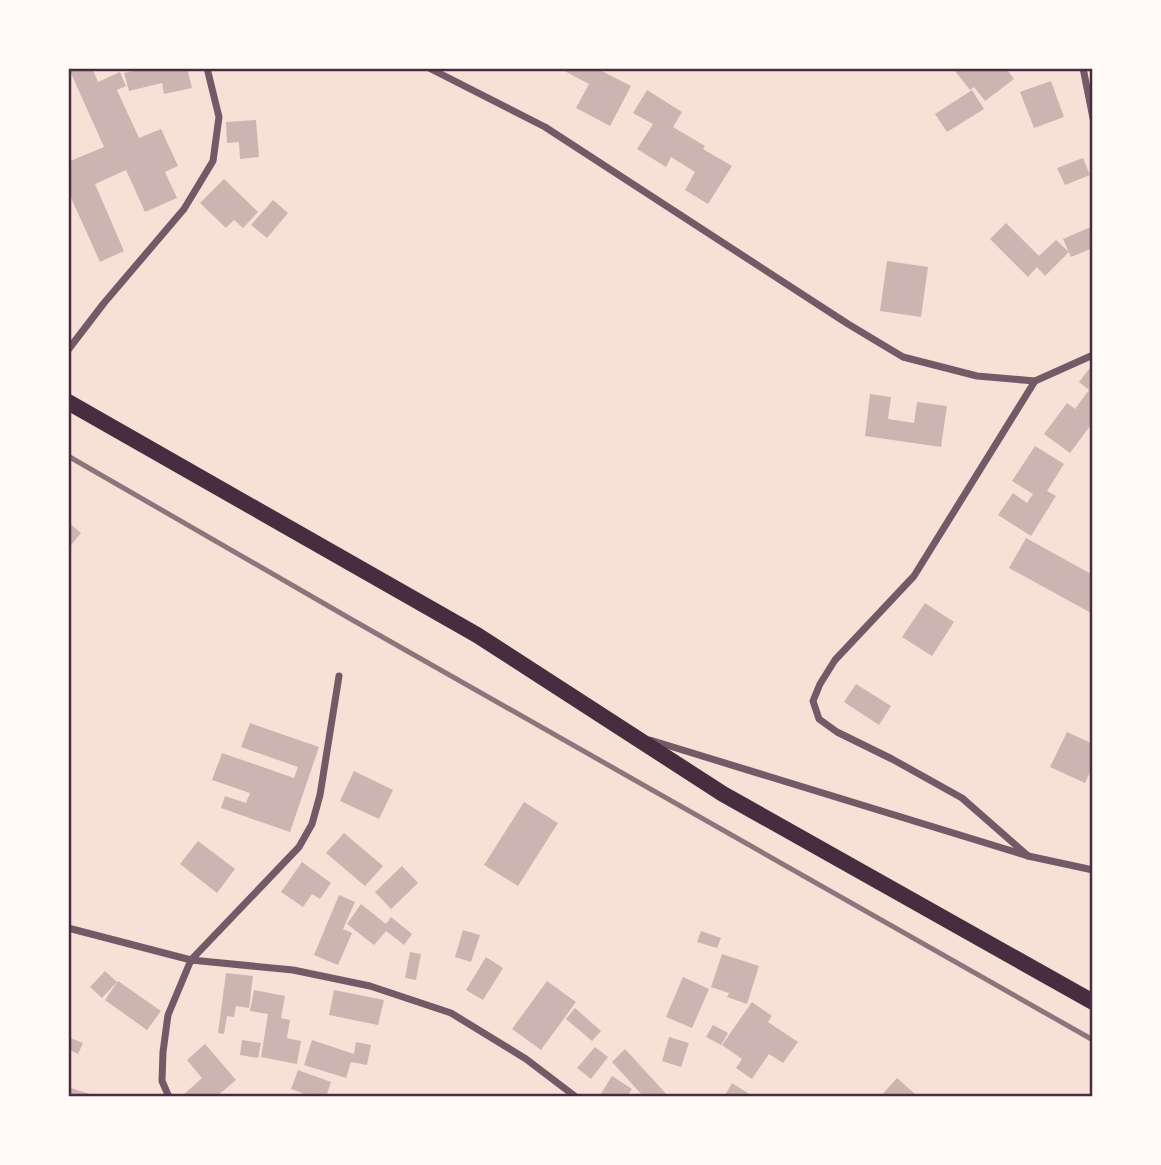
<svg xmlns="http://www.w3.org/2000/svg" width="1161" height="1165" font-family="Signika,sans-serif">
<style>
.building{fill:#ccb4b1}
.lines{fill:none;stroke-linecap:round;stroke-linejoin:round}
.minor{stroke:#755966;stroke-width:7}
.primary{stroke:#4a2c40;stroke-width:16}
.rail{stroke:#8f747c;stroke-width:5}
.neatline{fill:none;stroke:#4a2c40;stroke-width:2.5}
</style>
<rect width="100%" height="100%" fill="#f7e1d7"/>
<!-- building -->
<g class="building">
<path d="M77,68H92L98,82L120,72L126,86L117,90L139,138L161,129L178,166L165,172L177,198L145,212L126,170L95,184L124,251L100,262L68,191V162L104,147L70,71Z"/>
<path d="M146,68H187L192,88L164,94L162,83L129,91L124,73Z"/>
<path d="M559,68H596L631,86L610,126L576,108L589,84Z"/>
<path d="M958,68H1006L1014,79L985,101L974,87L970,90L955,71Z"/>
<path d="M1051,81L1064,117L1034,128L1020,92Z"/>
<path d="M647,90L682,112L673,127L705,146L703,149L732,166L708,204L685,190L695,172L671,157L666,167L637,149L653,124L633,113Z"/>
<path d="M972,90L984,109L947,132L935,114Z"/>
<path d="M256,120L259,157L240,159L239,142L227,143L226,122Z"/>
<path d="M1083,158L1090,175L1065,185L1057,168Z"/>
<path d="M224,179L258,212L243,228L234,220L226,228L200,203Z"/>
<path d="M273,200L288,213L267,238L251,225Z"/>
<path d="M1006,223L1039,256L1056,240L1069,252L1045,276L1037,267L1028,277L990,239Z"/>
<path d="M1093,226V248L1071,257L1063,239Z"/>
<path d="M887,261L928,267L921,317L880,311Z"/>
<path d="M1093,364V422L1070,453L1044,434L1067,403L1075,409L1089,390L1079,382Z"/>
<path d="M870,394L891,397L888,419L914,423L917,402L947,406L941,447L865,436Z"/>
<path d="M1035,446L1064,464L1047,491L1056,496L1031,536L998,515L1013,493L1027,503L1033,494L1012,481Z"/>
<path d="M68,522L81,533L68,549Z"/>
<path d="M1026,538L1093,575V614L1009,568Z"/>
<path d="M925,603L954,622L932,656L902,637Z"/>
<path d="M856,684L891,706L879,725L844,702Z"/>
<path d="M250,723L319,747L290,832L221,808L225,796L246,803L250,793L212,780L222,753L294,778L298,767L241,747Z"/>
<path d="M1067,732L1093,744V766L1085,783L1050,767Z"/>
<path d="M354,771L393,790L379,819L340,801Z"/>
<path d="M524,802L558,823L518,886L484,865Z"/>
<path d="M344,833L383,866L365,886L326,853Z"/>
<path d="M198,841L235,869L217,893L180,864Z"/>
<path d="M302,862L331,883L320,899L312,894L303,907L281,892Z"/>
<path d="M402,866L418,883L391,909L375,892Z"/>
<path d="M339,895L355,902L343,929L352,933L338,965L314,955Z"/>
<path d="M361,904L386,924L391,917L412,934L404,945L386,931L374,945L347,924Z"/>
<path d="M463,930L480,935L471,962L455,957Z"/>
<path d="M701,931L721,938L717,948L697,942Z"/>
<path d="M410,952L421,954L416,980L405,978Z"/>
<path d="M722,954L759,966L747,1004L727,997L729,993L711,987Z"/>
<path d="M486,957L503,968L483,1000L466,990Z"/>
<path d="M105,971L117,982L102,998L90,987Z"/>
<path d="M226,973L253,976L249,1008L236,1006L234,1017L227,1016L224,1034L218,1033Z"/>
<path d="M683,977L709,989L692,1028L666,1017Z"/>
<path d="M118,981L161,1011L147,1030L105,1000Z"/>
<path d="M547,981L576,1002L541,1050L512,1029Z"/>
<path d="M254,990L285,996L281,1018L290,1020L287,1038L301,1041L297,1064L261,1057L268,1014L250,1011Z"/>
<path d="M334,990L384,1000L378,1025L329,1015Z"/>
<path d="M752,1002L772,1016L768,1022L798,1042L783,1063L769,1054L752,1079L736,1068L742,1059L722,1045Z"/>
<path d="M575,1008L601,1031L592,1041L566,1019Z"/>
<path d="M713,1025L728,1033L721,1045L706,1037Z"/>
<path d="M68,1037L83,1043L78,1054L68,1049Z"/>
<path d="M669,1037L689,1043L681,1067L662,1061Z"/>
<path d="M242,1040L261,1043L258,1058L240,1055Z"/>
<path d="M312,1040L354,1054L356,1042L371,1045L367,1065L351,1062L346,1078L304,1065Z"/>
<path d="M205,1044L236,1080L216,1097H181L202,1078L187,1060Z"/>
<path d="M595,1047L608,1057L591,1079L577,1068Z"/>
<path d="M625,1049L669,1097H644L612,1062Z"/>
<path d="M298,1070L331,1082L326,1097H313L291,1089Z"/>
<path d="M612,1076L632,1089L627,1097H599Z"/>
<path d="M897,1078L915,1094L912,1097H880Z"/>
<path d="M732,1083L754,1097H724Z"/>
<path d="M68,1087L96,1096V1097H68Z"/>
</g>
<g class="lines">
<!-- minor -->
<g class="minor">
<path d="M429,68L545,127L848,324L903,357L977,376L1035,381"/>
<path d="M1083,68L1093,118"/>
<path d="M68,350L104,303L184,209L213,161L219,117L207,68"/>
<path d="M650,740L1028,856L1093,870"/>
<path d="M1028,856L962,798L892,759L837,732L819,719L813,701L820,684L835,660L914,576L1035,381L1093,355"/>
<path d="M68,928L191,960L299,847L312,824L320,795L339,676"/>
<path d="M169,1097L162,1081L163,1052L168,1015L191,960L293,970L370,986L451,1013L526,1059L576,1097"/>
</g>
<!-- primary -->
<path class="primary" d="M68,402L477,635L723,794L1093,1002"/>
<!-- rail -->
<path class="rail" d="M68,456L356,622L1093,1040"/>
</g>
<!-- border -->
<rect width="1161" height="1165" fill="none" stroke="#fffaf5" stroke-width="140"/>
<rect x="70" y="70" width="1021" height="1025" class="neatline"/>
</svg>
